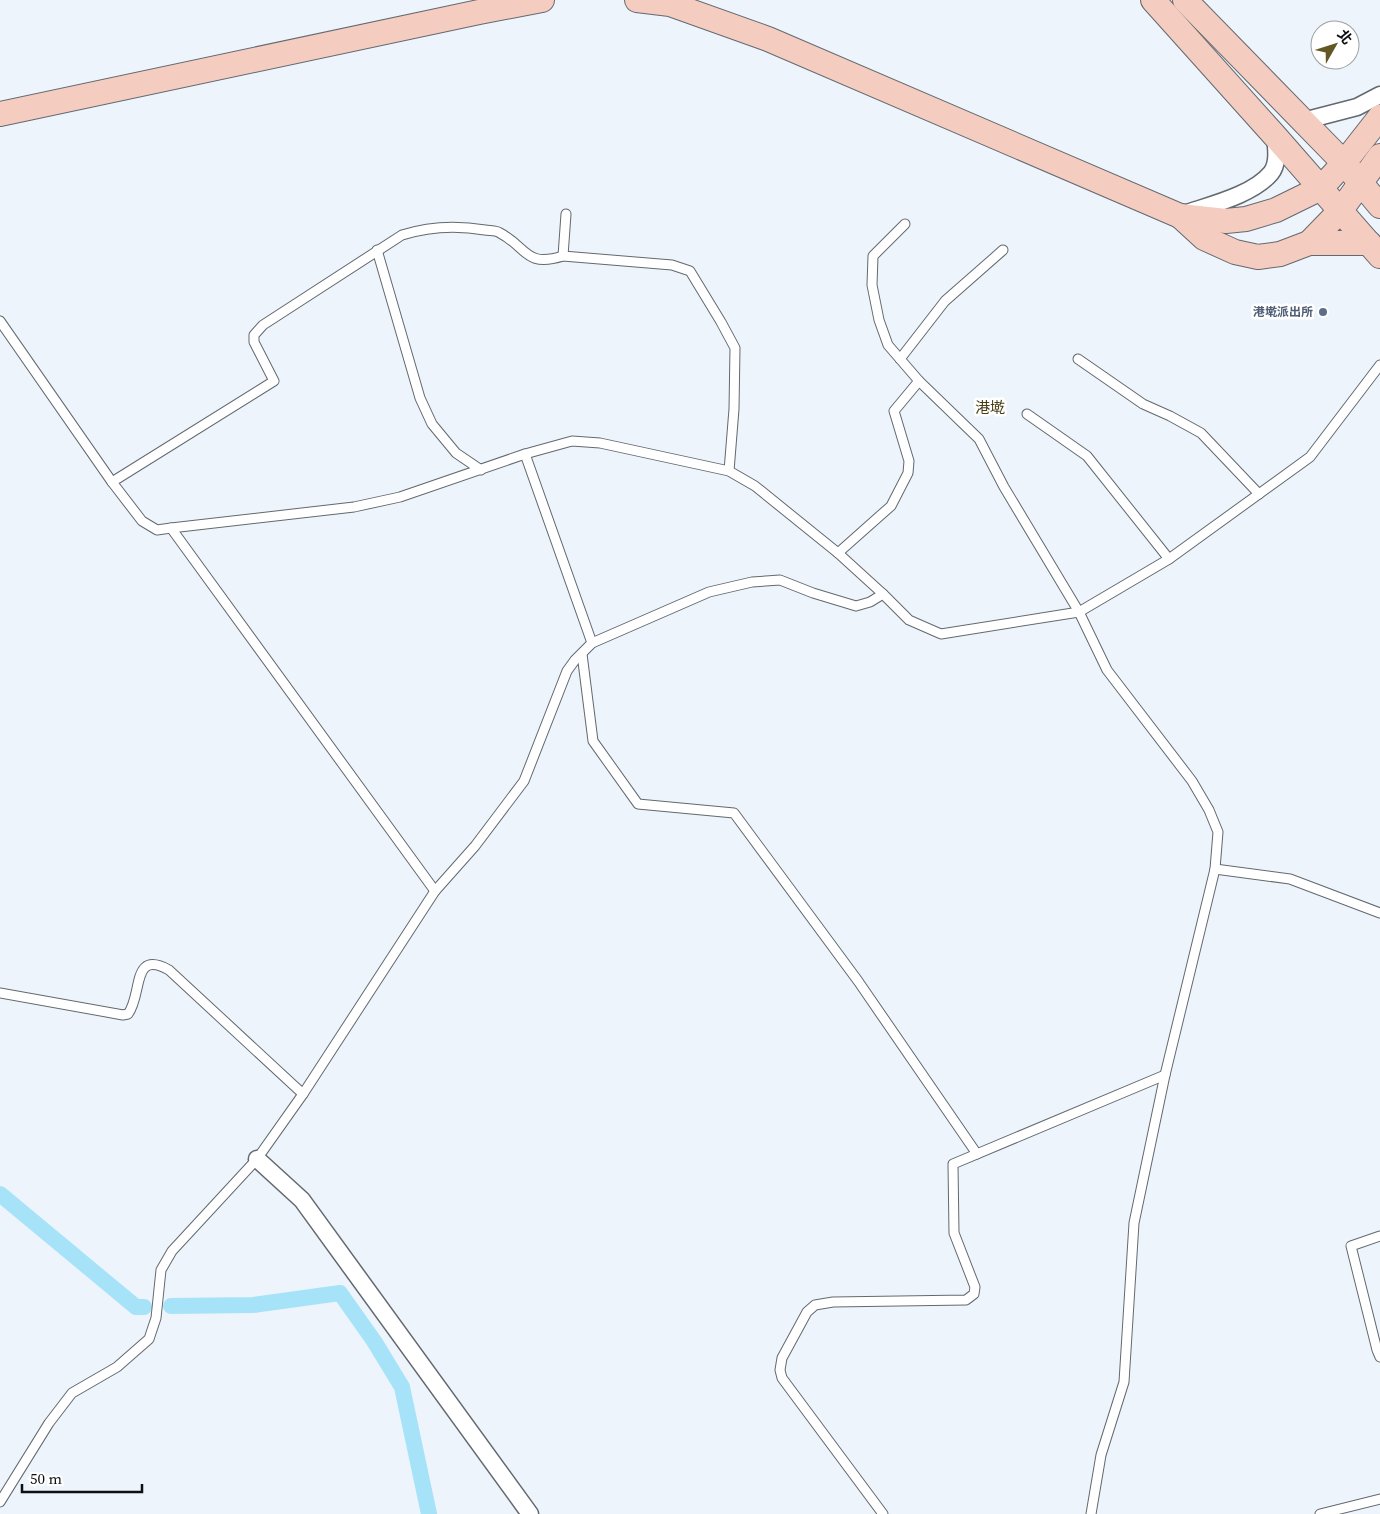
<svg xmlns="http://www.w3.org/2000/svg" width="1380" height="1514" font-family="'Source Serif 4','Noto Sans TC',serif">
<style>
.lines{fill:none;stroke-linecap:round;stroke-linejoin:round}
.canal{stroke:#a7e3f8;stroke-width:16}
.lane-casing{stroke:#63696f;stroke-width:11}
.street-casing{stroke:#63696f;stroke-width:19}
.secondary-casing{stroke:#63696f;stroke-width:26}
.lane{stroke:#fff;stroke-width:9}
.street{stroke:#fff;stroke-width:16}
.secondary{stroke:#f4ccc0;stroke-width:24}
.service-dot{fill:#5c6f8a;stroke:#fff;stroke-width:2}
.labels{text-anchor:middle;stroke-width:5;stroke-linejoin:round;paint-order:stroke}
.service-label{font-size:12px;font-weight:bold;fill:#4e5e75;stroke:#fff;text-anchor:end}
.quarter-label{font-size:15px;fill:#453d13;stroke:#fff}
</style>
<rect width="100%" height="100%" fill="#edf4fc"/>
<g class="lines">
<!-- canal -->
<g class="canal">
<path d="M0,1194L136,1307H144"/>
<path d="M171,1306L253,1305L340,1293L374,1341L402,1387L429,1514"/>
</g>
<defs>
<g id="lane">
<path d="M566,214L563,256L672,265L690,271L721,322L735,348L734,409L729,471"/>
<path d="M905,224L873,256L872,285L879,320L888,345L919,381L979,439L1004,487L1079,612L1107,670L1192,781L1209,810L1218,832L1215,869L1165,1075L1134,1223L1124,1382L1101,1455L1091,1514"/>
<path d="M377,250L420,398L432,424L456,453L481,470"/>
<path d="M0,321L112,482L142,521L157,530L171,528L435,891"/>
<path d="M900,359L945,301L1003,250"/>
<path d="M1078,359L1143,404L1170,416L1201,433L1259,494"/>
<path d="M1027,414L1087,456L1169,559"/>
<path d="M525,454L592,643"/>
<path d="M112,482L274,381L254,342V335L263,325L402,235C430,226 456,225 485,230C490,231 496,230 500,233C527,247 525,268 563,256"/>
<path d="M171,528L354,507L400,497L525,454L572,441L600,443L729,471L755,486L838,553L883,594"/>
<path d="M838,553L891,506L908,473L909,461L894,411L919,381"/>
<path d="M582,654L593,741L638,804L734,813L858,981L977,1154"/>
<path d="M1215,869L1290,879L1380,913"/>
<path d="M0,993L123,1015L128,1014C143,994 131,949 169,970L303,1094"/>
<path d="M1380,1236L1351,1246L1377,1350L1380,1357"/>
<path d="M0,1502L49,1423L72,1393L117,1367L149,1339L156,1318L161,1270L172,1251L257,1159L303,1094L435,891L475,846L524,781L567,671L575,660L592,643L709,592L752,582L780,580L813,593L856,606L870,602L883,594L909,620L941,634L1079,612L1169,559L1310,457L1380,365"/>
<path d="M883,1514L782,1378L780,1370L782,1358L807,1312L815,1305L833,1302L966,1300L974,1294L975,1287L954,1233L953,1164L1165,1075"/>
<path d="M1320,1514L1380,1499"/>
</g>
<g id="street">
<path d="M1303,121L1357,107L1380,95"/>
<path d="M1184,214C1210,205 1253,195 1271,173C1279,163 1276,147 1275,136"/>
<path d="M257,1159L302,1200L530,1514"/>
</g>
<g id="secondary">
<path d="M637,0L670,4L768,39L1180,216L1226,221L1246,219L1276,210L1321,188L1344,163L1380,117"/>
<path d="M1153,0L1275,136L1380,256"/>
<path d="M1185,0L1344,163L1380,206"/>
<path d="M0,114L479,12L542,0"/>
<path d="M1180,216L1204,238L1235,252L1258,257L1280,254L1309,243H1369"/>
<path d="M1309,243L1341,210L1380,156"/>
</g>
</defs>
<!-- lane casing -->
<use href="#lane" class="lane-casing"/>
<!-- street casing -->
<use href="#street" class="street-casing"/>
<!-- secondary casing -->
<use href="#secondary" class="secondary-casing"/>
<!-- lane -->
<use href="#lane" class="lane"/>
<!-- street -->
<use href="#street" class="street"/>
<!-- secondary -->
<use href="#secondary" class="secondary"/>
</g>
<!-- markers -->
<circle class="service-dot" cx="1323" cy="312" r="5"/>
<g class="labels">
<!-- service labels -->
<g class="service-label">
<text x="1313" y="316">港墘派出所</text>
</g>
<!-- quarter labels -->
<g class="quarter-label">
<text x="990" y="413">港墘</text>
</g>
</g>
<!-- north arrow -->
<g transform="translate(1335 45) rotate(51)"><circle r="24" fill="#ffffff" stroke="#9e9fa0"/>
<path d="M0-4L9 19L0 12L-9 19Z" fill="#635825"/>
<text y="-8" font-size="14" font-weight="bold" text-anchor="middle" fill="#0d0f12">北</text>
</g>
<!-- scale -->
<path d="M22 1484v8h120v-8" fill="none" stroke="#0d0f12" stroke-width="2.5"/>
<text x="30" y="1484" font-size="15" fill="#0d0f12" stroke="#ffffff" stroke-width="4" paint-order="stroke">50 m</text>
</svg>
